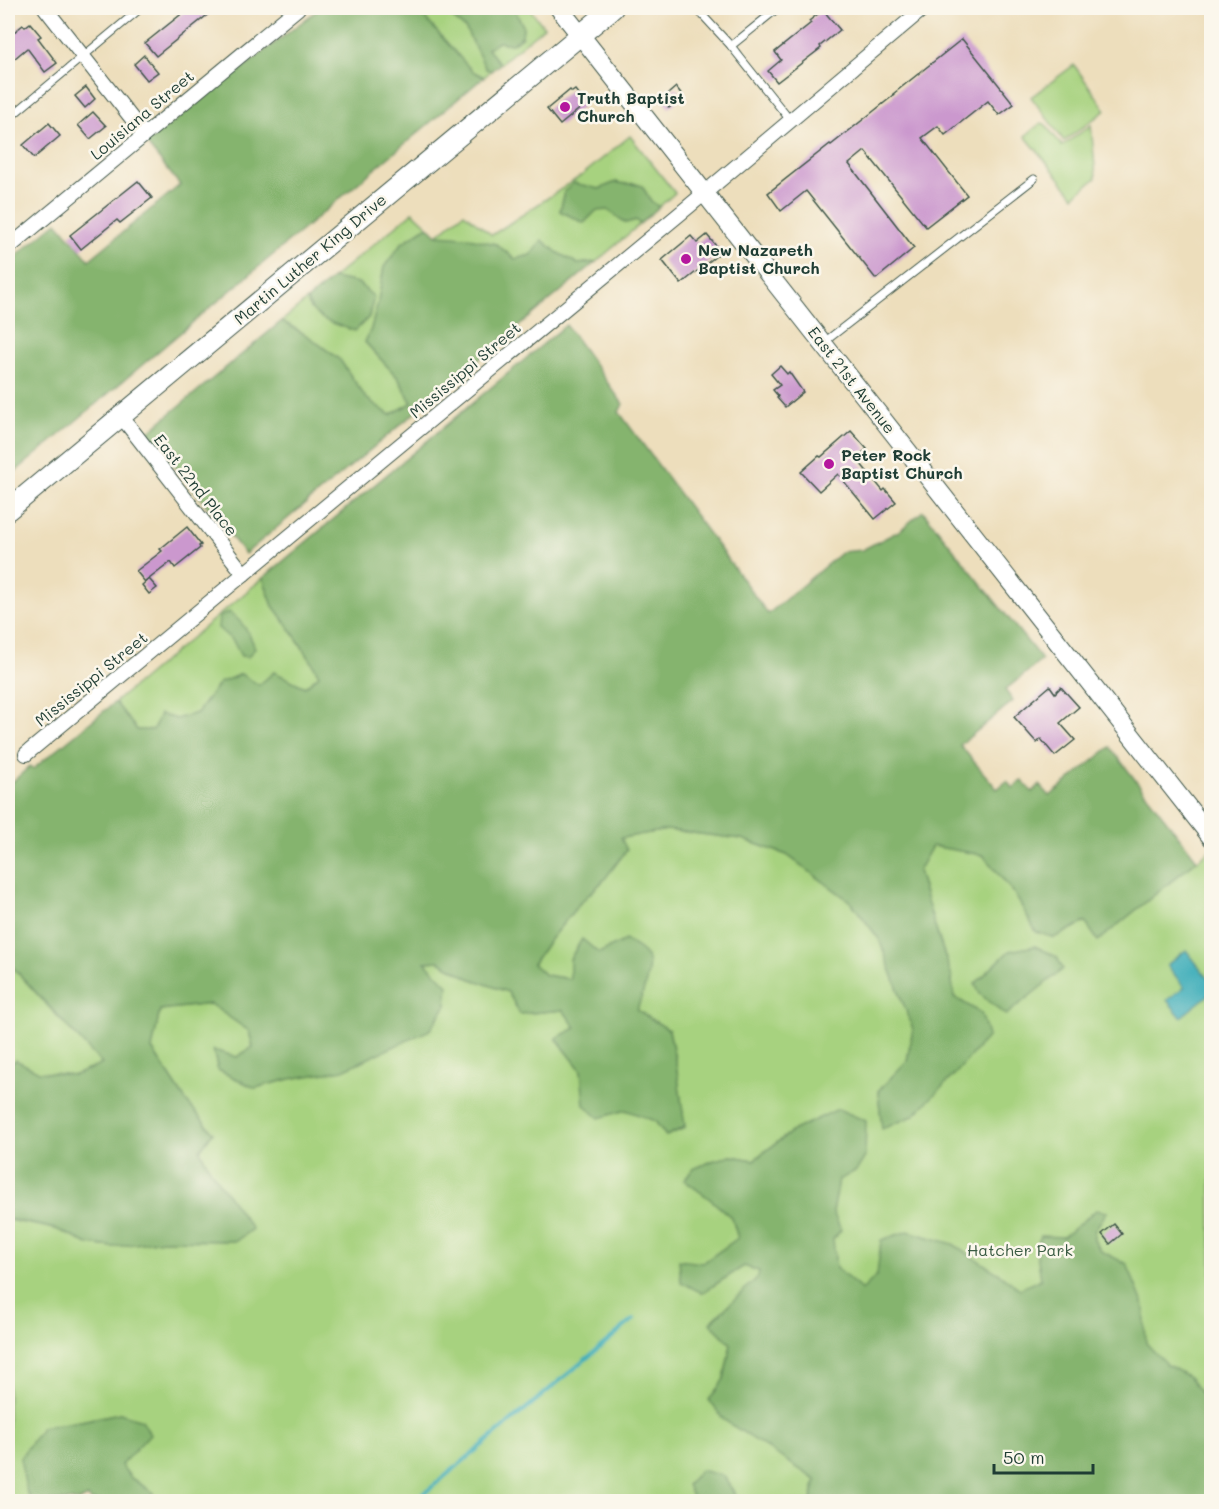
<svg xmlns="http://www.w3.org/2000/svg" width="1219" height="1509" font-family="Mali,sans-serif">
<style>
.green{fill:#a7d27f;stroke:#63885a;stroke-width:1.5}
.forest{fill:#85b46e;stroke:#527851;stroke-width:1.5}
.water{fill:#3dadb9;stroke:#2e7576;stroke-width:1.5}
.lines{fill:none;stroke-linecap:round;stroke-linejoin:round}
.stream{stroke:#3dadb9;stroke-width:4}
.building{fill:#cb98ce}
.service-casing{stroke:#3e5548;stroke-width:9}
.minor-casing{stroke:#3e5548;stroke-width:16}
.tertiary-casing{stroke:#3e5548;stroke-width:20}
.secondary-casing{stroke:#3e5548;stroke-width:22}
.service{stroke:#fff;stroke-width:7}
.minor{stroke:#fff;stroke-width:14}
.tertiary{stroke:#fff;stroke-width:18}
.secondary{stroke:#fff;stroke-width:20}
.poi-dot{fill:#b5179e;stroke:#fbf7ec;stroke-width:2}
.labels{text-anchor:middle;stroke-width:5;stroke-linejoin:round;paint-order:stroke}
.poi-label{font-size:16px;font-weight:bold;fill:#1f3d34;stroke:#fbf7ec;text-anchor:start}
.street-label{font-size:16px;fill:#1f3d34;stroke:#fbf7ec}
.park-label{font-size:16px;fill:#3a5b43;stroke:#fbf7ec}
</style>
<rect width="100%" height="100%" fill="#fbf7ec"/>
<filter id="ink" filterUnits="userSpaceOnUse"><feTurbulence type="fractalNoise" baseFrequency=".0167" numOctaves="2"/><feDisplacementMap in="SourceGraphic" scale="12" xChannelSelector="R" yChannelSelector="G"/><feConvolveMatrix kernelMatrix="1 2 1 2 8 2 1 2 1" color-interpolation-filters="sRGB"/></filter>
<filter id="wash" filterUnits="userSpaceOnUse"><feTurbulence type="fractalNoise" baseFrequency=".008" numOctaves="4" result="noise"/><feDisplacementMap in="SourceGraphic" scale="24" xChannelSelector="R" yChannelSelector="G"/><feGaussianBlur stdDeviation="1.35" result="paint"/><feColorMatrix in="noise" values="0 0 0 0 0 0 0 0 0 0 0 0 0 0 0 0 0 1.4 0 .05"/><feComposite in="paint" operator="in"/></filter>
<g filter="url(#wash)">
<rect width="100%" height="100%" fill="#eddebc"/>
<!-- green -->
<g class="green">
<path d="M416,8H445L456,21L466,29L486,69L491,71L484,77L472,71Z"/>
<path d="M514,8H529L544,27L500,64L487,48L499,42L512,44L522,36L523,26Z"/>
<path d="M1074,65L1106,110L1064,141L1031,97Z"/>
<path d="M1041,123L1045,124L1062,146L1091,125L1096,178L1074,196L1025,136Z"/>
<path d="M630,136L675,193L659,207L651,201L642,186L634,183L625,185L616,182L599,189L565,191L560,211L608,210L626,223L636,220L640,224L596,262L578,264L558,253L542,240L531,255L515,259L496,244L437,235L464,213L492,235L581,176Z"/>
<path d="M413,212L428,226L402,243L384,267L378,302L371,329L365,342L398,378L412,403L390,415L366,398L340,360L309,337L282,321L307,300L310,309L358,283L333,278Z"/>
<path d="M263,578L273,606L291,630L310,659L319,675L305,687L274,673L259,686L241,674L219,683L197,713L176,719L153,730H137L115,702Z"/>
<path d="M667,830L742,839L787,855L851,902L879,939L913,1029L907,1061L878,1091L881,1117L980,1013L954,997L951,974L933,921L918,871L932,846L983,855L1014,893L1037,932L1054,937L1086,922L1098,941L1210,850L1211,853V1501H973L754,1220L794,1130L753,1160L731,1156L715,1160L693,1169L684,1180L710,1199L732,1218L738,1238L703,1263L702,1293L744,1266L759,1271V1277L711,1323L731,1344L724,1379L786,1459L816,1480L811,1501H739L724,1476L688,1485L694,1501H150L154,1493L131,1478L121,1465L120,1413L71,1423L42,1427L27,1493L33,1501H8V1220L56,1229L88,1244L112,1247L163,1240L236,1241L211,1171L200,1150L213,1132L186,1101L152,1049L160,1010L210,1004L249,1031L253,1047L237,1057L213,1050L218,1070L255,1088L290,1079L424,962L439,961L469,978L508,992L520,1014L563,1010L577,1028L556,1038L581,1070L585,1105L626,1110L655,1121L666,1136L685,1128L676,1064L669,1030L636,1010L645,986L570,979L545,975L533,964L548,942L579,904L604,880L621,838Z"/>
<path d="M8,962L57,1016L103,1064L75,1075L39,1073L16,1060L8,1065Z"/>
</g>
<!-- forest -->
<g class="forest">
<path d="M320,8H416L472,71L484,77L8,478V263L57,222L89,260L180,185L146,143Z"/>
<path d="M445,8H466L470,11L475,8H514L523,26L522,36L512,44L499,42L487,48L500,64L491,71L486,69L466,29L456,21Z"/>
<path d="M616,182C625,185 633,183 642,186L651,201L659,207L640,224L636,220L626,223L608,210L596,211L584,223L560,211L565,191L574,183L599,189Z"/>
<path d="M428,226L437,235L465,237L496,244L515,259L531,255L542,240L558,253L578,264L596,262L245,554L148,432L282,321L309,337L340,360L366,398L390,415L412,403L398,378L365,342L371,329L378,302L384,267L402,243Z"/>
<path d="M333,278L358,283L374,297L369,317L355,331C336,324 314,321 307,300Z"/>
<path d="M566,325L623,404L619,412L768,614L842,552L862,550L899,531L923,511L1042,660L1005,690L1013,701L960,745L997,789L1007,781L1013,788L1022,780L1032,792L1040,785L1050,796L1110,747L1197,860L1098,941L1085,922L1054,938L1036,932L1014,893L983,855L932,846L918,871L933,921L951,974L954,997L981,1013L988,1036L956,1073L913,1116L882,1129L878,1091L907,1061L913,1029L879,939L851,902L787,855L742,839L667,830L621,838L627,850L604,880L579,904L548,942L533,964L545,975L570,979V959L582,939L599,953L625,940C632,944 640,948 645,954C655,964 641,997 637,1010L669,1030L676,1064L685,1127L666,1136L655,1121L626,1110L599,1118L584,1105L581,1070L556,1038L576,1028L563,1010L520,1014L508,992L469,978L439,961L425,962L448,985L446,1005L430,1030L343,1070L290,1079L255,1088L218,1070L213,1050L237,1057L253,1047L249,1031L210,1004L160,1010L152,1049L186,1101L213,1132L200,1150L211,1171L252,1229L236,1241L163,1240L113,1247L88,1244L56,1229L8,1219V1065L16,1060L39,1072L75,1075L102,1064L8,962V786L30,766L33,769L115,702L137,730H153L160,714L176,719L197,713L219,683L241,674L259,685L274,672L305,687L319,675L310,659L291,630L273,606L263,578Z"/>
<path d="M229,612C243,622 249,632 255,648L248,657L241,656L233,641L218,628L219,617Z"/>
<path d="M1035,946L1057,957L1063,969L1006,1015L980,994L975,984L1009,951Z"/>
<path d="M838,1109L866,1121L865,1157L857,1170L839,1180L833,1212L841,1230L833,1239L836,1268L862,1290L877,1275L881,1240L908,1231L953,1244L1001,1275L1020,1289L1041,1279L1036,1247L1041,1236L1063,1237L1096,1210L1107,1212L1096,1228L1094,1233V1240L1101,1251L1127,1264L1144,1306L1146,1343L1166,1364L1189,1377L1211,1407L1210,1443L1211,1501H811L816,1480L724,1420L709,1400L724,1379L731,1344L710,1323L758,1277L759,1271L744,1266L702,1293L681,1282L679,1260L703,1263L738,1238L732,1218L710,1199L684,1180L693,1169L715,1160L731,1156L754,1160L794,1130Z"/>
<path d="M120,1413L142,1420L150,1434L121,1465L131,1478L154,1493L150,1501H91L88,1497L80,1501H33L27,1493L20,1458L42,1427L81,1421Z"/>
<path d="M700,1470L724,1476L739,1501H694L687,1485Z"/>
</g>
<!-- water -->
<path class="water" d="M1186,950L1211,982V993L1181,1017L1167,1000L1184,987L1167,965Z"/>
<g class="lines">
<!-- stream -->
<path class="stream" d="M414,1502L634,1319"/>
</g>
<g id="blocks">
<!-- building -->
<g class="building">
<path d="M189,8H216L156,56L145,43Z"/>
<path d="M823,10L840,30L820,46L821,48L777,82L768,71L781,60L775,52L811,23L809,21Z"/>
<path d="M30,23L41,36L38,38L57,63L45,72L27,48L8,64V37L23,25L25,27Z"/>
<path d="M962,39L1014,104L999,115L988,101L945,135L938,126L922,138L967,195L926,227L865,151L849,164L914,248L876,279L806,191L781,211L768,193L830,144L831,145L894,95L893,94Z"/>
<path d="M144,55L158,72L147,80L134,64Z"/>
<path d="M86,87L95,99L85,108L75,96Z"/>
<path d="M676,87L683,96L669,108L662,99Z"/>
<path d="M570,90L572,92L575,90L584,101L581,103L583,106L560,125L547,109Z"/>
<path d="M93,112L106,126L90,139L78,125Z"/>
<path d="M49,123L60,136L34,158L23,145Z"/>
<path d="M138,181L152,198L120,223L117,220L81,249L70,235Z"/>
<path d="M707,235L721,252L681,284L662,260L691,236L697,243Z"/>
<path d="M780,366L787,374L789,372L803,392L785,407L777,398L778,396L773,390L780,385L771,374Z"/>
<path d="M851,431L867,449L856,458L883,491L885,489L896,502L875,519L838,474L819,491L801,472L819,456L821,457Z"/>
<path d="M187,527L201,545L199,546L200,548L175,568L171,562L145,582L136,571L162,551L160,549Z"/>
<path d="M149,579L157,588L149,594L142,585Z"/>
<path d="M1050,686L1055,693L1061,687L1079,707L1060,723L1075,740L1055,756L1041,739L1037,743L1014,717Z"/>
<path d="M1114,1224L1122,1234L1110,1244L1102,1234Z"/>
</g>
</g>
</g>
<g filter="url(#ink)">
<use href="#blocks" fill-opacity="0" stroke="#3e5548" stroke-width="1.5"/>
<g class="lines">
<defs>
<g id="service">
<path d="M696,8L731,46L790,120"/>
<path d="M731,46L778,8"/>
<path d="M8,119L141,8"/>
<path d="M823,343L1034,179"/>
</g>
<g id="minor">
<path d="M45,8L144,134"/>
<path d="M8,248L298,8"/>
<path d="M121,416L244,574"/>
<path d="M26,754L688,207L924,8"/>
</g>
<path id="tertiary" d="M559,8L1212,838"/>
<path id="secondary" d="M8,510L613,8"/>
</defs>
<!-- service casing -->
<use href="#service" class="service-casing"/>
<!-- minor casing -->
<use href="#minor" class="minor-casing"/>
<!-- tertiary casing -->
<use href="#tertiary" class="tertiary-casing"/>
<!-- secondary casing -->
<use href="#secondary" class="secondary-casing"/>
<!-- service -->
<use href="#service" class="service"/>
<!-- minor -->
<use href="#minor" class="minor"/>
<!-- tertiary -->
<use href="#tertiary" class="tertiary"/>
<!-- secondary -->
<use href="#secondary" class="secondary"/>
</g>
</g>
<!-- markers -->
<g class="poi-dot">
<circle cx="565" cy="107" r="6"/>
<circle cx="686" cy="259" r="6"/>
<circle cx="829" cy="464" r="6"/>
</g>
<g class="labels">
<!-- poi labels -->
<g class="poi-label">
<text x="577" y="104">Truth Baptist<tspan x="577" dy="18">Church</tspan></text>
<text x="698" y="256">New Nazareth<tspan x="698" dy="18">Baptist Church</tspan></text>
<text x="841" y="461">Peter Rock<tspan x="841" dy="18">Baptist Church</tspan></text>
</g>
<!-- street labels -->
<g class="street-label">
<text transform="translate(142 115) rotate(-40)" y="6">Louisiana Street</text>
<text transform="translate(310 259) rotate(-40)" y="6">Martin Luther King Drive</text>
<text transform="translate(465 370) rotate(-40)" y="6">Mississippi Street</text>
<text transform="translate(852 380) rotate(52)" y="6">East 21st Avenue</text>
<text transform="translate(196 485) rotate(52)" y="6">East 22nd Place</text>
<text transform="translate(91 679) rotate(-39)" y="6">Mississippi Street</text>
</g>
<!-- park labels -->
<g class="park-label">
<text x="1020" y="1256">Hatcher Park</text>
</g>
</g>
<!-- margin -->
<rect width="1219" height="1509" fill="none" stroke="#fbf7ec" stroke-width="30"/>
<!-- scale -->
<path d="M994 1464v9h99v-9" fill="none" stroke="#1f3d34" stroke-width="3"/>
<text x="1003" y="1464" font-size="18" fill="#1f3d34" stroke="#fbf7ec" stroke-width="4.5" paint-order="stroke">50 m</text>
</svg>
